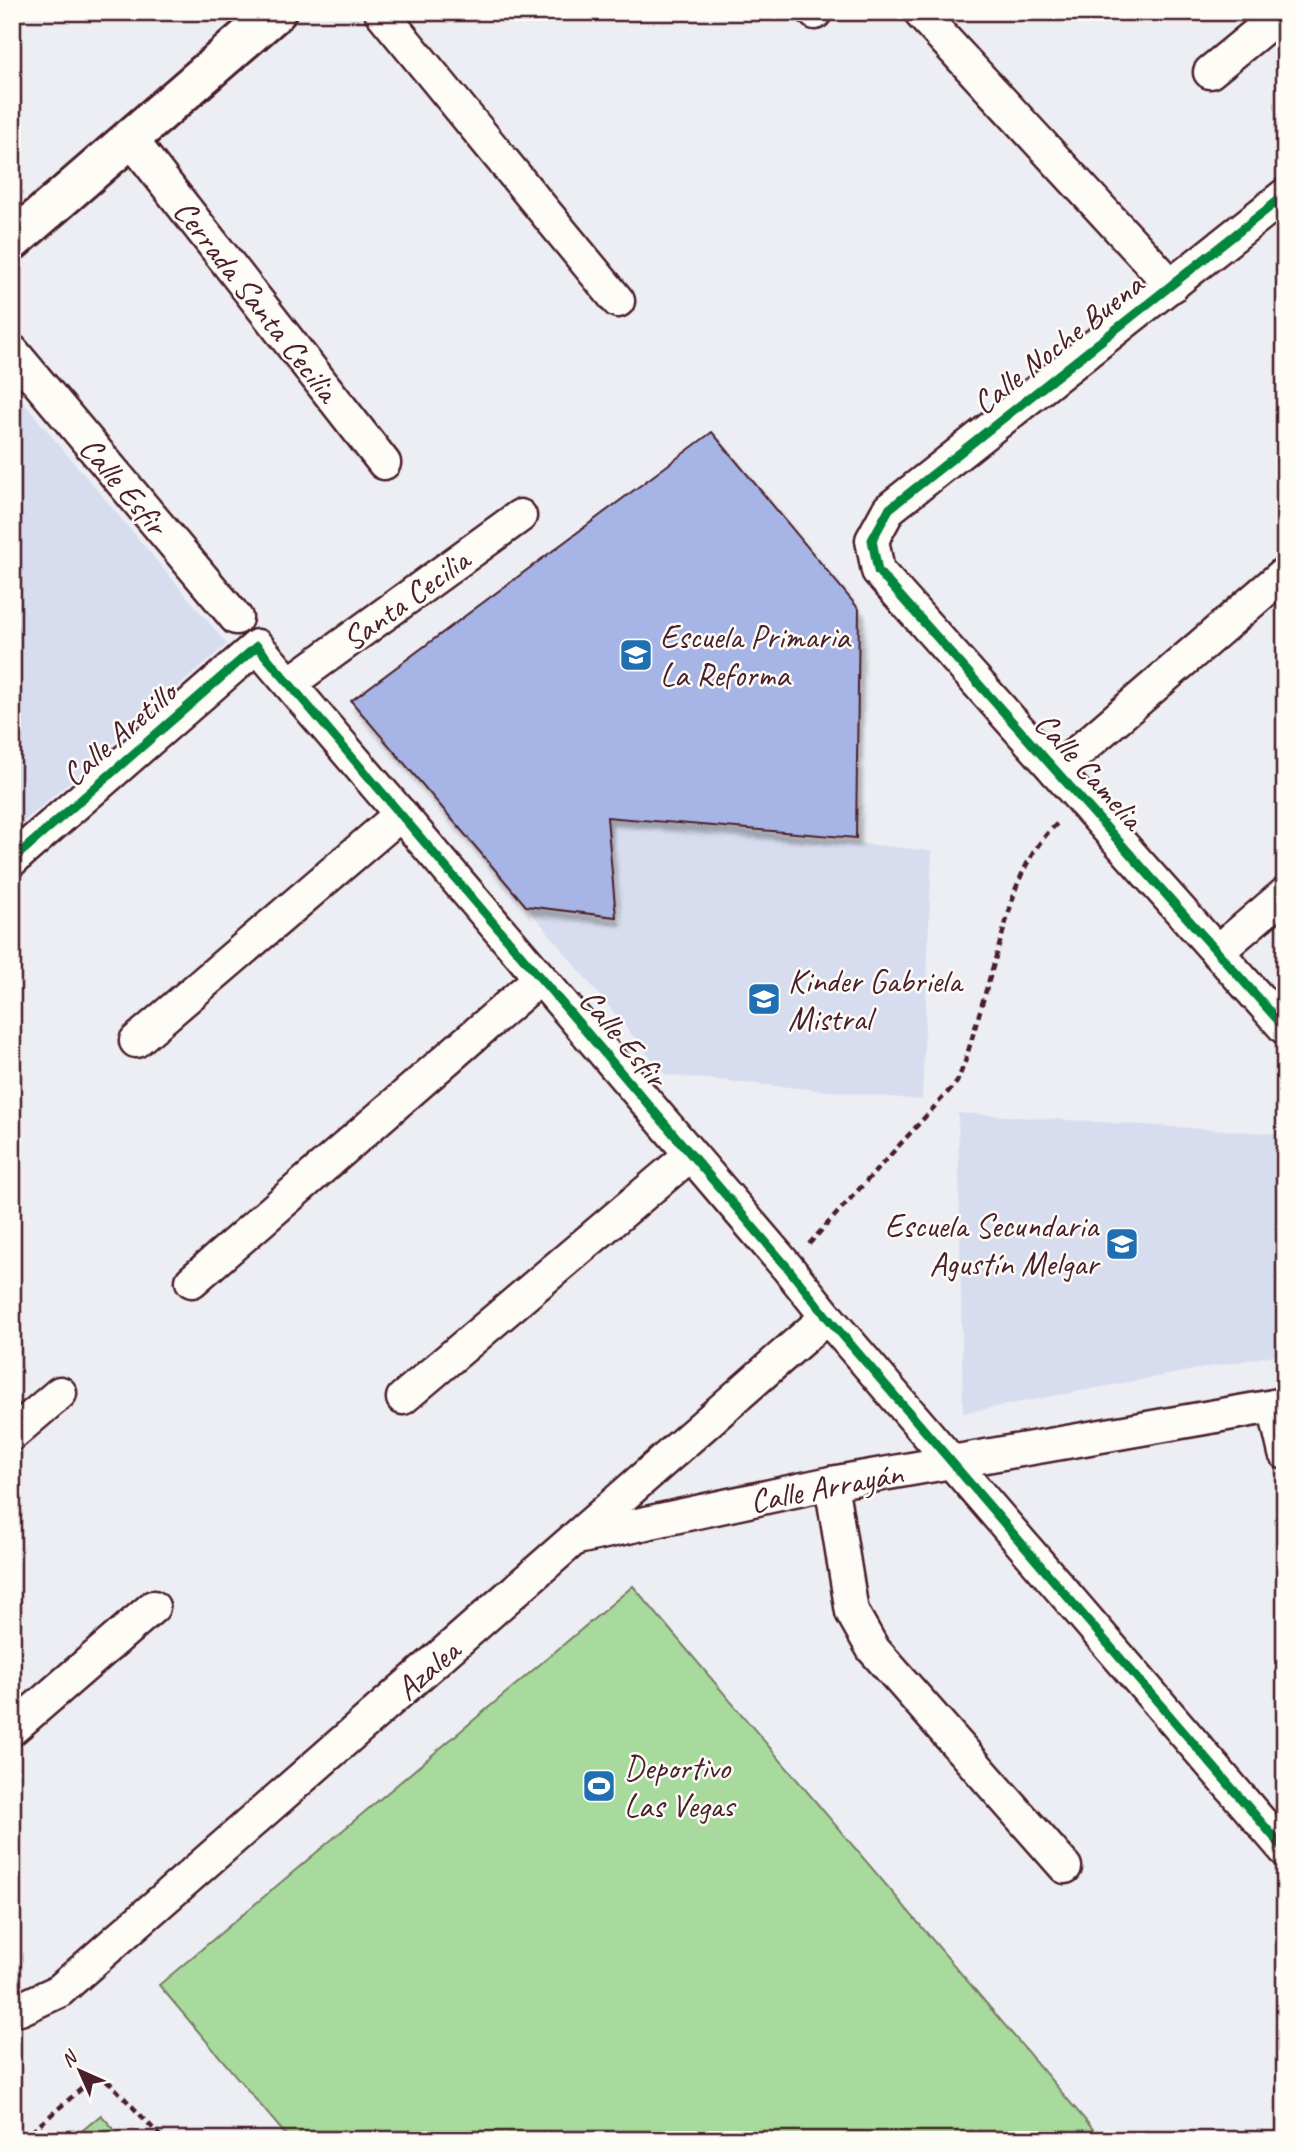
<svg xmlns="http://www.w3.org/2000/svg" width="1297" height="2152" font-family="Caveat,sans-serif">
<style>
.built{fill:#d7ddef}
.green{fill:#a7da9c;stroke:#787c64;stroke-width:2}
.building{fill:#a6b5e5;stroke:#4a1f2b;stroke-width:2;filter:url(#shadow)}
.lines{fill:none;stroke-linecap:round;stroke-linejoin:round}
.street-casing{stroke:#4a1f2b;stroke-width:37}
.secondary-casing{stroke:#4a1f2b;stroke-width:44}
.path{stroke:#4a1f2b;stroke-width:4.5;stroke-dasharray:7 5;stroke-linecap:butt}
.street{stroke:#fdfcf7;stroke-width:32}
.secondary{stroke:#fdfcf7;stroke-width:38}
.cycleway-casing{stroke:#fdfcf7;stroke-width:13}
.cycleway{stroke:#00873e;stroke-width:9}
.labels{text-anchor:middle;stroke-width:5;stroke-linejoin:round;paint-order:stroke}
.street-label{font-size:33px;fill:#4a1f2b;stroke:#fdfcf7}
.poi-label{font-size:33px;fill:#4a1f2b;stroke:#fdfcf7;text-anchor:start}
</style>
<defs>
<filter id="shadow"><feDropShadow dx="4.5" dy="8" stdDeviation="2" flood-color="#0004"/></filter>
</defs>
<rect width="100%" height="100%" fill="#eceef3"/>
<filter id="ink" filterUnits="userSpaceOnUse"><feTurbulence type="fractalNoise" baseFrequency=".0143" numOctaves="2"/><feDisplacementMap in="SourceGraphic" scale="14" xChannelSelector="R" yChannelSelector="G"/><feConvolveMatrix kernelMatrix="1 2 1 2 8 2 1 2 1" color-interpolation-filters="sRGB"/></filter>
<g filter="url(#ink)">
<!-- built -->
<g class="built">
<path d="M12,389L227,644L12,832Z"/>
<path d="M607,817L932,851L922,1100L665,1075L528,908L622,923Z"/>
<path d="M958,1113L1285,1134V1353L963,1413Z"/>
</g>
<!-- green -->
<g class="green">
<path d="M633,1586L1102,2140H290L159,1985Z"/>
<path d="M101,2115L124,2140H71Z"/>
</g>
<!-- building -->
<path class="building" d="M712,432L859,609L856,838L607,817L616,917L526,906L351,701Z"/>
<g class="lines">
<defs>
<g id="street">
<path d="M381,12L618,301"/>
<path d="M815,12V13"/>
<path d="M923,16L1172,286"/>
<path d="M1210,72L1283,12"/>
<path d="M130,138L384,463"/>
<path d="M1285,195L889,509L872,540L878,571L1285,1028"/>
<path d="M12,351L236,618"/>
<path d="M290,683L520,516"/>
<path d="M1056,771L1285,573"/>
<path d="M12,860L257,646L787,1267L827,1317L1285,1850"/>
<path d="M1217,952L1285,894"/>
<path d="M136,1041L401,814"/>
<path d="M192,1281L540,978"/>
<path d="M403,1398L690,1155"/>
<path d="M1274,1406L1285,1453"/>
<path d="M12,1434L60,1393"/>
<path d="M831,1483L852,1612L873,1649L1065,1867"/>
<path d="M577,1538L831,1483L1285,1404"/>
<path d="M12,1729L153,1607"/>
<path d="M12,2006L20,2009L59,1991L827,1317"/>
</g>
<path id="secondary" d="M12,241L276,12"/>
</defs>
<!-- street casing -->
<use href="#street" class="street-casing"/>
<!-- secondary casing -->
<use href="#secondary" class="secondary-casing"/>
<!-- path -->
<g class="path">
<path d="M809,1244L957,1082L965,1062L1016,888C1026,863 1039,839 1059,822"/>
<path d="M22,2140L95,2077L110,2083L164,2140"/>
</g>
<!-- street -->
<use href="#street" class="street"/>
<!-- secondary -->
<use href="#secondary" class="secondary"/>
<defs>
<g id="cycleway">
<path d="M1285,195L889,509L872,540L878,571L1285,1028"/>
<path d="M12,860L257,646L787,1267L827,1317L1285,1850"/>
</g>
</defs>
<!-- cycleway casing -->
<use href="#cycleway" class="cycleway-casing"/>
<!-- cycleway -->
<use href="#cycleway" class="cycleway"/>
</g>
</g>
<!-- icons -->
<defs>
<symbol id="university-square" viewBox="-11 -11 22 22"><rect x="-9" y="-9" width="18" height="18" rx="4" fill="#1f6fb2" stroke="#fdfcf7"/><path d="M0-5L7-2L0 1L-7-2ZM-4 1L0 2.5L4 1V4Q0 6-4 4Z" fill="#fff"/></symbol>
<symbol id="school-square" viewBox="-11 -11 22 22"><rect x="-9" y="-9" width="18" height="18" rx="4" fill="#1f6fb2" stroke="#fdfcf7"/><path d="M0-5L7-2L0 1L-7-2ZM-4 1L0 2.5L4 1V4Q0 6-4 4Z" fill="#fff"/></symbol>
<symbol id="stadium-square" viewBox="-11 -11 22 22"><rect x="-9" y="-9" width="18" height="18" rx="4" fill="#1f6fb2" stroke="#fdfcf7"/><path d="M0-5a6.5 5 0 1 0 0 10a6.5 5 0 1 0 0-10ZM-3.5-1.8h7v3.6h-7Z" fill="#fff"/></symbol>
</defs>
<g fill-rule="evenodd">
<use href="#university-square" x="617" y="636" width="38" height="38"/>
<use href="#school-square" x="745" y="980" width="38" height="38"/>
<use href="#school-square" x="1103" y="1225" width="38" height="38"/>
<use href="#stadium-square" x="580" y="1767" width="38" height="38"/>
</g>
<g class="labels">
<!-- street labels -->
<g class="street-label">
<text transform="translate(257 300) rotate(52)" y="12">Cerrada Santa Cecilia</text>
<text transform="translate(1057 343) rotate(-38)" y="12">Calle Noche Buena</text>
<text transform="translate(124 485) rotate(50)" y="12">Calle Esfir</text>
<text transform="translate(405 599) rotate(-36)" y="12">Santa Cecilia</text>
<text transform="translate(118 733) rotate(-41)" y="12">Calle Aretillo</text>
<text transform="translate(1090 770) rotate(48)" y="12">Calle Camelia</text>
<text transform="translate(624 1037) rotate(50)" y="12">Calle Esfir</text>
<text transform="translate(826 1486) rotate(-11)" y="12">Calle Arrayán</text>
<text transform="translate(427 1669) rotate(-41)" y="12">Azalea</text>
</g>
<!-- poi labels -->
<g class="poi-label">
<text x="660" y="648">Escuela Primaria<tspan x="660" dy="38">La Reforma</tspan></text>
<text x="788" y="992">Kinder Gabriela<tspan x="788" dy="38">Mistral</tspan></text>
<text x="1098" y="1237" text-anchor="end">Escuela Secundaria<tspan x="1098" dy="38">Agustín Melgar</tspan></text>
<text x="624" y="1779">Deportivo<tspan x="624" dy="38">Las Vegas</tspan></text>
</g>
</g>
<!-- margin -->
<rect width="1297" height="2152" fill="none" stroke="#fdfcf7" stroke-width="42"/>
<rect x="21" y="21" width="1255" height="2110" fill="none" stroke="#4a1f2b" stroke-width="2.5" filter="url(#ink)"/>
<!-- north arrow -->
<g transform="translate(80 2071) rotate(315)" stroke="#fdfcf7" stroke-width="5" paint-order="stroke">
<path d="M0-5L12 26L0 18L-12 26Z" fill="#4a1f2b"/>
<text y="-10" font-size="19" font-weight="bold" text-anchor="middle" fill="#4a1f2b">N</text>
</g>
</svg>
